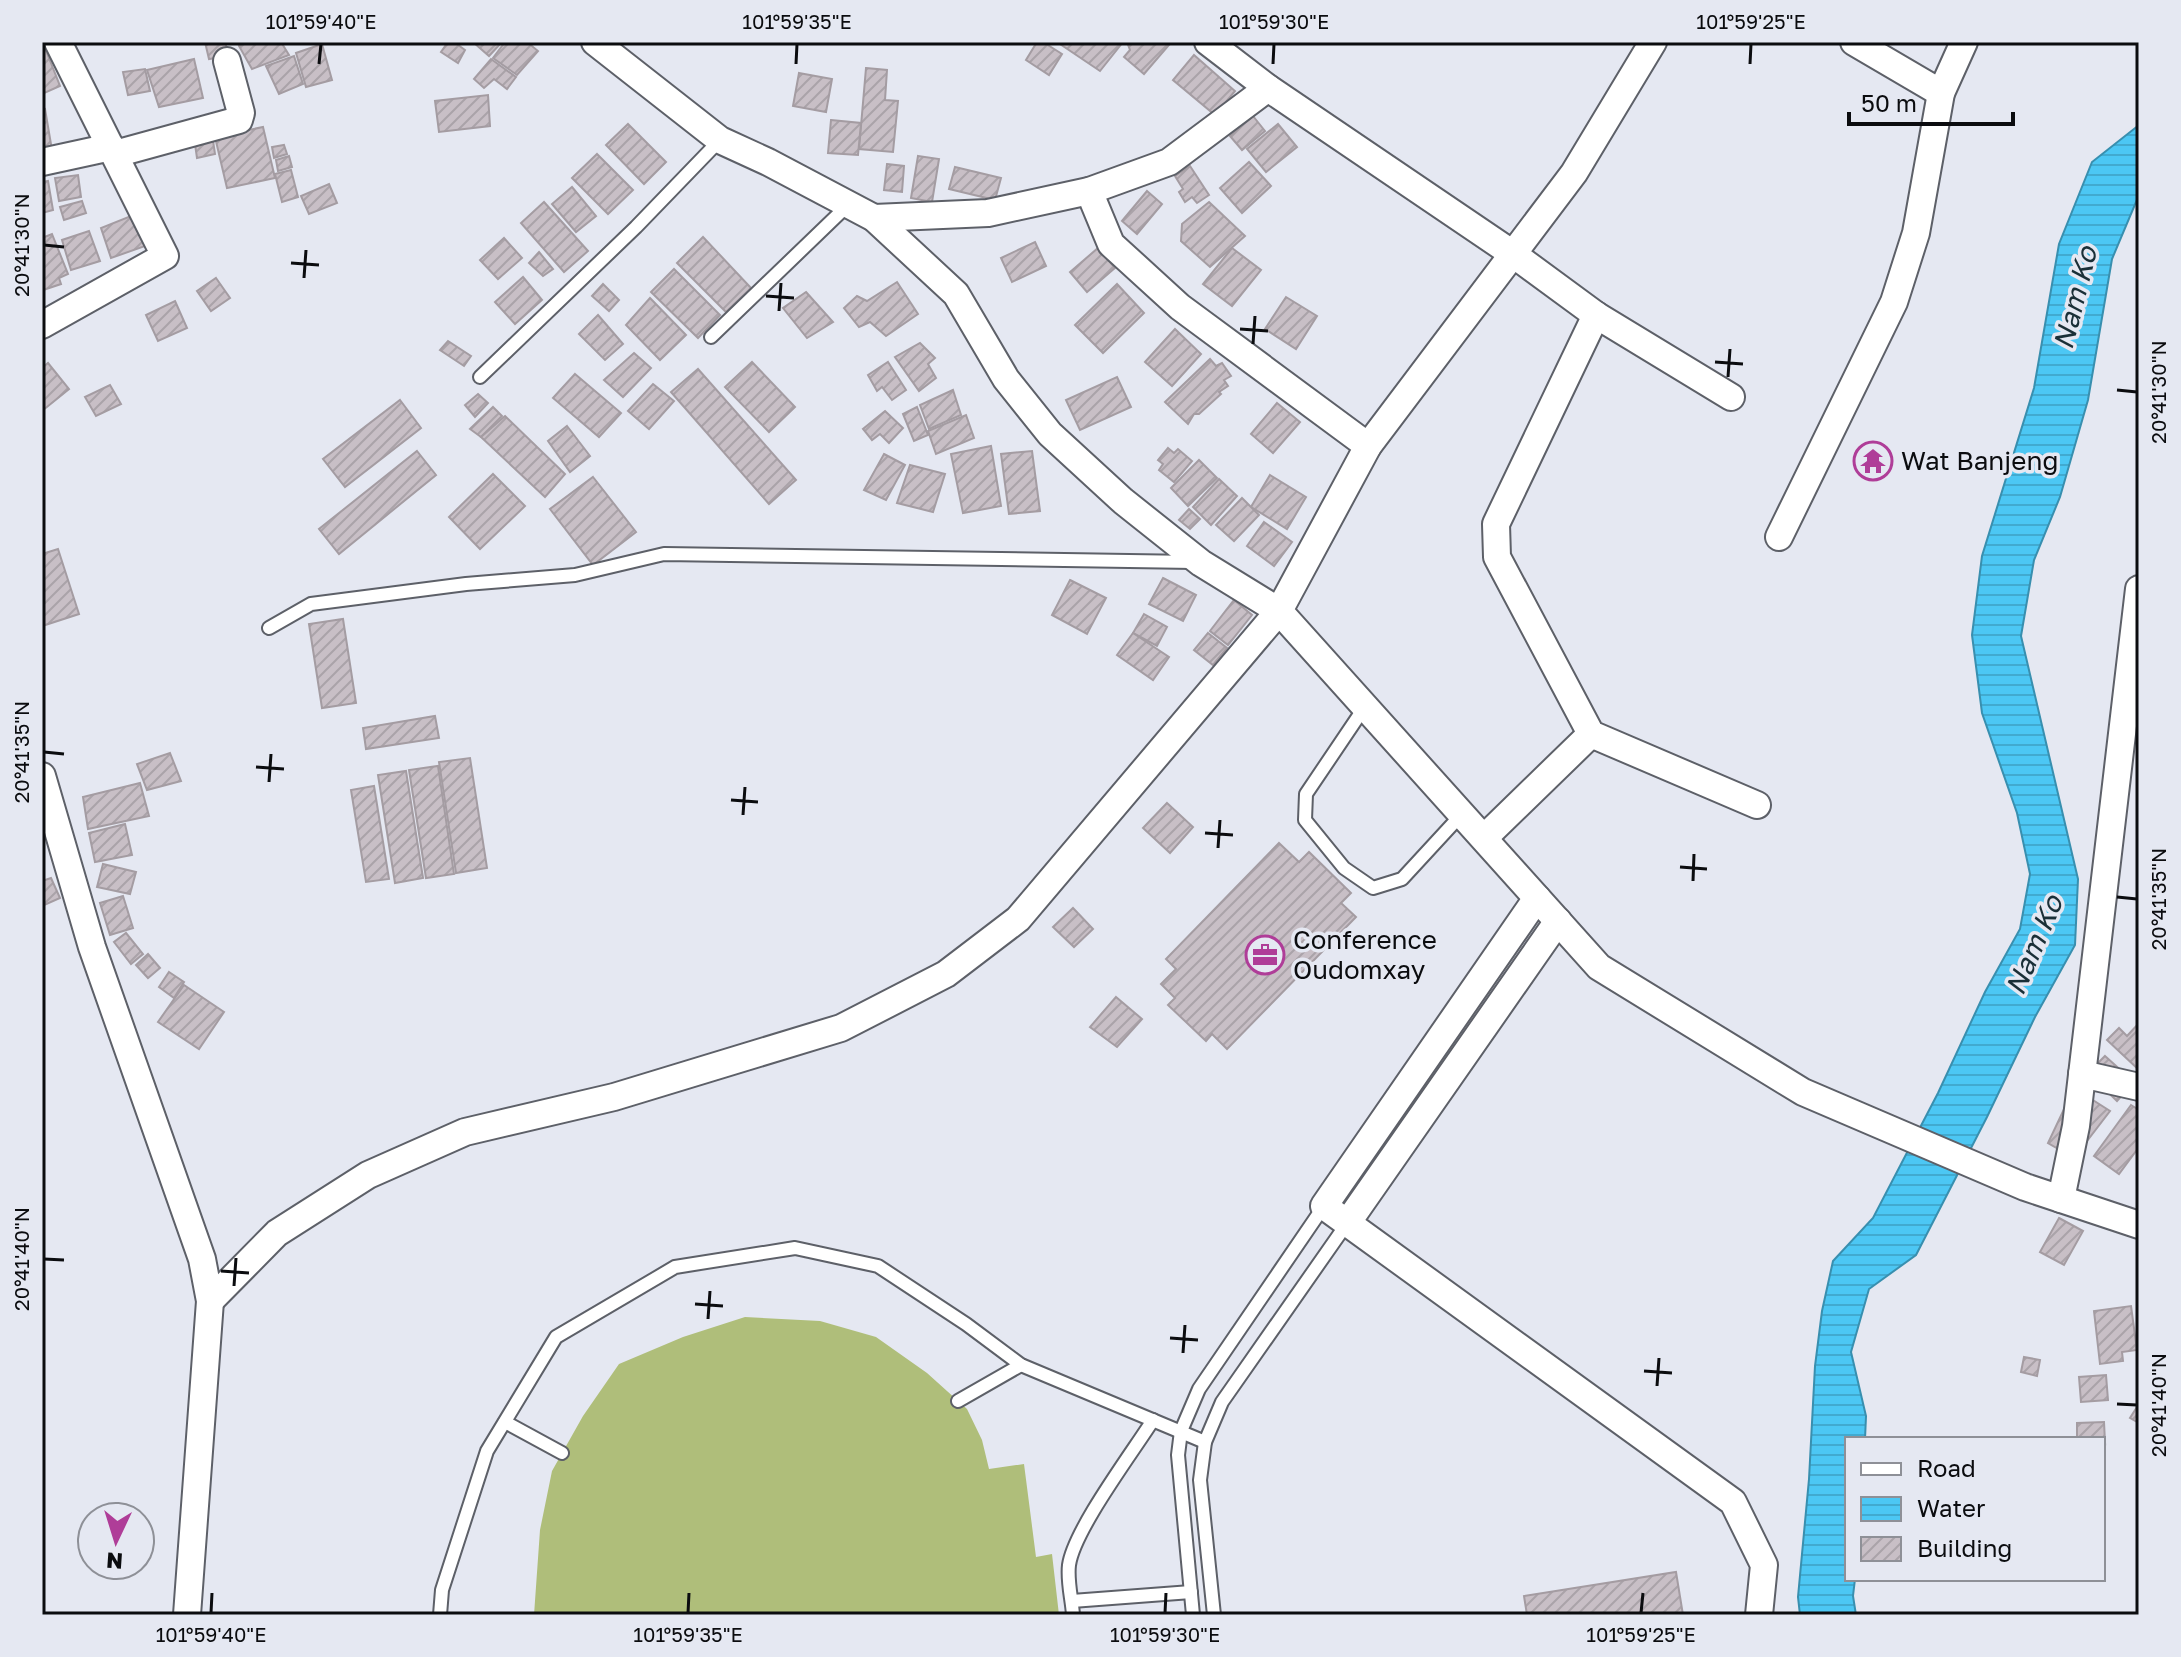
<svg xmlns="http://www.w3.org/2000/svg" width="2181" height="1657" font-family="'Golos Text',sans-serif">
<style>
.garden{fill:#afbe7a}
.water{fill:url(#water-rules);stroke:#388faf;stroke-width:2}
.building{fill:url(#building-hatch);stroke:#a49ca2;stroke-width:2}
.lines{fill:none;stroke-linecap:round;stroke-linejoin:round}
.lane-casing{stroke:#5d6068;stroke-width:16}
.street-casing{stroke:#5d6068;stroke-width:30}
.lane{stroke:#fff;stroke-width:12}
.street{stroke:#fff;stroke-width:26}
.ticks{fill:none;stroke:#0b0c0f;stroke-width:3}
.labels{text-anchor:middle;stroke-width:7;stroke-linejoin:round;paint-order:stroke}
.poi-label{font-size:26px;fill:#0b0c0f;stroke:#e5e8f2;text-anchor:start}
.water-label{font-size:28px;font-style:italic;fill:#1a2f37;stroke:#e5e8f2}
.neatline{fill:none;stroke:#0b0c0f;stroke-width:3}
.ticks-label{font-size:20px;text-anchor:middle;fill:#0b0c0f}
</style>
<defs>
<pattern id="water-rules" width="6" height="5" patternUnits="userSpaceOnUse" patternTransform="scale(2)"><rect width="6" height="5" fill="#4cc7f4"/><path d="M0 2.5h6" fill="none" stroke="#41aad0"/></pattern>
<pattern id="building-hatch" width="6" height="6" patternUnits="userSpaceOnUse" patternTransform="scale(2)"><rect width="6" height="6" fill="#c8bfc6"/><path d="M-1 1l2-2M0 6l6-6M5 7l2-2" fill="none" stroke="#aaa3a9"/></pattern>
</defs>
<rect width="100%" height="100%" fill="#e5e8f2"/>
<!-- garden -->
<path class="garden" d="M745,1317L820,1321L876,1337L927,1373L967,1409L982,1440L989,1469L1024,1464L1036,1557L1052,1554L1059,1615H534L540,1530L552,1471L583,1416L619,1364L683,1337Z"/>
<!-- water -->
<path class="water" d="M2139,125V195L2112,259L2088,400L2060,497L2034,560L2021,636L2078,879L2075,945L2035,1017L1987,1117L1916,1255L1869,1289L1851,1352L1866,1416L1865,1439H1847V1579H1855L1853,1596L1856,1615H1800L1798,1597L1809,1479L1815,1366L1822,1311L1833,1261L1873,1218L1938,1093L1985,992L2020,929L2030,874L2017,813L1982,713L1972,635L1982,556L2034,388L2059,244L2092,162Z"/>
<!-- building -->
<g class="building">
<path d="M205,42H225L229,56L209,59Z"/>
<path d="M247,42H281L289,55L252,69L239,46Z"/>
<path d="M448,42H454L465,50L458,63L441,52Z"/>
<path d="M473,42H502L489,56Z"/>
<path d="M505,42H527L538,51L517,75L493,58Z"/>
<path d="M1037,42H1043L1062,54L1049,75L1026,60Z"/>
<path d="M1057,42H1123L1100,71Z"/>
<path d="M1127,42H1165L1169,45L1144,74L1124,57L1130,50Z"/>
<path d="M322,44L332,80L306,87L296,53Z"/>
<path d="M45,48L60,86L42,94V50Z"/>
<path d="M1194,55L1235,91L1215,115L1173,80Z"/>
<path d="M294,56L303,84L279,94L266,66Z"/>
<path d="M194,59L203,98L159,107L147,70Z"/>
<path d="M491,59L516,77L507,89L494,79L484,88L474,79Z"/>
<path d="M866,68L887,70L885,100L898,101L893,152L859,149Z"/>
<path d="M145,69L150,91L128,95L123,72Z"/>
<path d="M799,73L832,79L826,112L793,106Z"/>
<path d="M488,95L490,126L439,132L435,101Z"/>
<path d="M45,109L52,150L42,153V110Z"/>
<path d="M1253,116L1265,131L1242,150L1230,136Z"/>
<path d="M831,120L861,123L858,155L828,153Z"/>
<path d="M628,124L666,162L644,184L606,145Z"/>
<path d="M1278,124L1297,147L1266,172L1247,149Z"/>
<path d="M263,127L275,178L227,188L215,137Z"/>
<path d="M212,134L215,154L197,158L194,137Z"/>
<path d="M284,145L287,154L274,158L272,147Z"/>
<path d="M597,154L633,190L608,214L572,178Z"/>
<path d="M289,156L292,167L278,171L276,160Z"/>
<path d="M918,156L939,159L932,202L911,198Z"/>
<path d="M1249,162L1271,186L1242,213L1220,188Z"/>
<path d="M887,164L904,166L902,192L884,190Z"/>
<path d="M1190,166L1209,195L1197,203L1192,197L1185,202L1179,192L1183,189L1175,176Z"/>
<path d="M955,167L1001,178L995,200L949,189Z"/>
<path d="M291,170L298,197L282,202L275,174Z"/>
<path d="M78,175L81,197L59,201L55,178Z"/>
<path d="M48,181L53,210L42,213V182Z"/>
<path d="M329,184L337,203L309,214L301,196Z"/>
<path d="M572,187L596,216L576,232L552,204Z"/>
<path d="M1147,191L1162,204L1137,234L1122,221Z"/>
<path d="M82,201L86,213L64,220L60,207Z"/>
<path d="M544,202L588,251L564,272L521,223Z"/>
<path d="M1209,202L1245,236L1210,267L1181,241L1182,224Z"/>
<path d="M136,214L148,245L111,258L101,228Z"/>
<path d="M89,231L100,261L71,270L62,240Z"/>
<path d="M52,234L68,274L59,278L61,284L43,290L42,238Z"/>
<path d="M703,237L751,288L726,312L677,263Z"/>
<path d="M504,238L522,258L498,279L480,260Z"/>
<path d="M1035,242L1046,266L1012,282L1001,258Z"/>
<path d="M1098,248L1115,268L1087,292L1070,272Z"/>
<path d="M1232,248L1261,270L1232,306L1203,284Z"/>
<path d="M539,252L553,269L543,276L529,263Z"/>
<path d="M674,269L720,315L698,338L651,292Z"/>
<path d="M523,277L542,300L515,324L495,302Z"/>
<path d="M216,278L230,298L211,311L197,291Z"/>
<path d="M897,282L918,314L886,336L870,322L859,327L844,308L857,296L867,301Z"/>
<path d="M603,284L619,300L609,311L592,296Z"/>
<path d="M1117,284L1144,313L1103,353L1075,325Z"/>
<path d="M806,292L833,322L807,338L783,308Z"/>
<path d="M1286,297L1317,316L1296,349L1265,329Z"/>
<path d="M650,298L686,335L660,360L626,325Z"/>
<path d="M175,301L187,328L158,341L146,315Z"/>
<path d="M598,315L623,344L605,360L579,334Z"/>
<path d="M1175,329L1201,354L1172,386L1145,362Z"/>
<path d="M448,341L471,356L464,366L440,350Z"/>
<path d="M920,343L935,358L928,364L936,378L919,391L895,357Z"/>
<path d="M634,353L651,368L623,397L604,380Z"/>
<path d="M1210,359L1216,366L1222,363L1231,376L1224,380L1228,386L1219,392L1221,394L1199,414H1194L1188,424L1165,402Z"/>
<path d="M752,362L795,407L769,432L725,387Z"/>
<path d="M888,362L906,390L892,400L882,387L877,391L868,375Z"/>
<path d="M48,363L69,389L42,411V368Z"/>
<path d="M698,369L796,480L769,504L671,392Z"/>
<path d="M575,374L621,413L599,437L553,398Z"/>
<path d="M1117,377L1131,407L1080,430L1066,400Z"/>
<path d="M653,384L674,401L649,429L628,411Z"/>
<path d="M110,385L121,404L96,416L85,397Z"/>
<path d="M953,390L961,415L929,429L920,405Z"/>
<path d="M478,394L488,403L475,417L465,405Z"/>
<path d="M400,400L421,428L345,487L323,459Z"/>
<path d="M1277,403L1300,422L1273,453L1251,434Z"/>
<path d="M493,407L502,416L481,437L470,429Z"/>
<path d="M917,407L928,435L914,441L903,414Z"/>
<path d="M885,411L903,428L889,443L880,434L872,440L863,429Z"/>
<path d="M966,415L974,438L936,454L928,431Z"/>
<path d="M505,416L565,474L545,497L481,437Z"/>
<path d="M567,426L590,456L570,472L548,441Z"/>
<path d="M991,446L1001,506L963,513L951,454Z"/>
<path d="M1168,448L1174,453L1178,449L1192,461L1174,482L1159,470L1163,464L1158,460Z"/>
<path d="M417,451L436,475L339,554L319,529Z"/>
<path d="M1032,451L1040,511L1009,514L1001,454Z"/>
<path d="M884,454L905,465L886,500L864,490Z"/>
<path d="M1199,460L1217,478L1188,506L1171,488Z"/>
<path d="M910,465L945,474L933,512L897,503Z"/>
<path d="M493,474L525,506L480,549L449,517Z"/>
<path d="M1270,475L1306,497L1287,529L1251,507Z"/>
<path d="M593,477L636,532L593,565L550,509Z"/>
<path d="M1219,479L1237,496L1211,525L1193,507Z"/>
<path d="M1242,498L1259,515L1234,541L1216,525Z"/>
<path d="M1189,509L1200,519L1190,529L1179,520Z"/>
<path d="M1264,522L1292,542L1274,566L1247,546Z"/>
<path d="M58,549L79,614L42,626V554Z"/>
<path d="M1163,578L1196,595L1183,621L1149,604Z"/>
<path d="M1070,580L1106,598L1087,634L1052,615Z"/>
<path d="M1234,600L1252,615L1228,645L1210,631Z"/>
<path d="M1144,614L1167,627L1157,646L1133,633Z"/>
<path d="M343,619L356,703L322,708L309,624Z"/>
<path d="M1133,633L1169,657L1153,680L1117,655Z"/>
<path d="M1208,633L1227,648L1213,665L1194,650Z"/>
<path d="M435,716L439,738L366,749L363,728Z"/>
<path d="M170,753L181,781L147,790L137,764Z"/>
<path d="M470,758L487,868L456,873L439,762Z"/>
<path d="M438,766L454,874L426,878L409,770Z"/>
<path d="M406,771L423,878L395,883L378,775Z"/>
<path d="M140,783L149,816L88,829L83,797Z"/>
<path d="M374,786L389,879L366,882L351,790Z"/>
<path d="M1167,803L1193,827L1170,853L1143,828Z"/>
<path d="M125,824L132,855L95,862L89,833Z"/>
<path d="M1279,843L1299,862L1309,852L1351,893L1341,903L1356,917L1227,1049L1212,1034L1206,1041L1168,1005L1175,998L1161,984L1176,969L1166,959Z"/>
<path d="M103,864L136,872L130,894L97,887Z"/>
<path d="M51,878L60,898L42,906V881Z"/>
<path d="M123,896L133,928L110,935L100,903Z"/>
<path d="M1073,908L1093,929L1074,947L1053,927Z"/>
<path d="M126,933L143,954L131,964L114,942Z"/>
<path d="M148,954L160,968L148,978L136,965Z"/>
<path d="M169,972L184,982L174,998L159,987Z"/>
<path d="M184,985L224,1012L199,1049L158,1022Z"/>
<path d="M1116,997L1142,1019L1117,1047L1090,1027Z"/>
<path d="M2139,1023V1067L2138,1069L2107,1040L2119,1028L2127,1036Z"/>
<path d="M2105,1056L2134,1082L2117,1101L2088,1073Z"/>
<path d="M2074,1088L2110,1111L2074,1158L2048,1143Z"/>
<path d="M2131,1105L2139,1110V1147L2119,1174L2094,1156Z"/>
<path d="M2059,1218L2083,1231L2064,1265L2040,1252Z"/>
<path d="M2131,1306L2137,1350L2122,1352L2123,1361L2100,1364L2094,1311Z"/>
<path d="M2024,1357L2040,1360L2037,1376L2021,1372Z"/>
<path d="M2106,1375L2108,1400L2081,1402L2079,1377Z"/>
<path d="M2137,1407L2139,1408V1423L2130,1418Z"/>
<path d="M2104,1422L2105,1442L2103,1439H2077V1423Z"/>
<path d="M1676,1572L1683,1615H1527L1524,1596Z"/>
</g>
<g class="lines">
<defs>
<g id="lane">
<path d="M711,337L848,205"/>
<path d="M480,377L636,227L720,140"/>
<path d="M269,628L311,604L466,584L575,575L664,554L1194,562"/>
<path d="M1364,708L1306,794L1305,820L1344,868L1373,888L1402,879L1461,815"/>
<path d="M958,1401L1021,1365"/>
<path d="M505,1422L562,1453"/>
<path d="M1072,1601L1191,1592"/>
<path d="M440,1615L442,1590L487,1451L556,1337L675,1267L795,1248L878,1266L966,1324L1021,1365L1205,1442"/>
<path d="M1073,1615C1072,1599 1067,1582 1069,1565C1074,1530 1132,1453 1153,1420"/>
<path d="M1193,1615L1178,1455L1181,1431L1199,1389L1324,1206"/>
<path d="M1214,1615L1200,1480L1205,1442L1222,1402L1348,1222"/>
</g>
<g id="street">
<path d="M1208,42L1268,88L1513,254L1596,315L1731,397"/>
<path d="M1653,42L1574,173L1368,446L1279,611L1599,967L1803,1092L2025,1187L2139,1225"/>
<path d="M1854,42L1941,93"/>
<path d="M115,154L239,120L241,113L227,61"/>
<path d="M42,162L111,147"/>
<path d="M1089,191L1111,244L1180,307L1368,446"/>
<path d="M874,218L988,213L1089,191L1169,162L1268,88"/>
<path d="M1596,315L1496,524L1497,557L1591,734L1757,805"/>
<path d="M42,325L165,256L58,42"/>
<path d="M1779,537L1894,302L1916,233L1941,93L1964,42"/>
<path d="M42,776L92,947L202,1259L210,1301L187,1615"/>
<path d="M1484,838L1591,734"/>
<path d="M1537,898L1324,1206L1733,1502L1764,1565L1759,1615"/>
<path d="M2082,1074L2139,1087"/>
<path d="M2061,1199L2076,1126L2139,589"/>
<path d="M1348,1222L1558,921"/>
<path d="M210,1301L277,1233L368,1175L465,1132L614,1097L841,1028L946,974L1018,919L1279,611L1201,563L1123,501L1050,434L1006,379L956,294L874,218L768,162L720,140L595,42"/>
</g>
</defs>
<!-- lane casing -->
<use href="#lane" class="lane-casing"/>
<!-- street casing -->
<use href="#street" class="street-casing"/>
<!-- lane -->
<use href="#lane" class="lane"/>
<!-- street -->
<use href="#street" class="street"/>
</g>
<!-- ticks -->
<path class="ticks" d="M319,64L321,44M796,64L797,44M1273,64L1274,44M1750,64L1751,44M44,245L64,247M291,263L319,265M304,278L306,250M766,296L794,298M779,311L781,283M1240,329L1268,331M1253,344L1255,316M1715,362L1743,364M1728,377L1730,349M2117,390L2137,392M44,752L64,754M256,767L284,769M269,782L271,754M731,800L758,802M743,815L745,787M1205,833L1233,835M1218,848L1220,820M1680,867L1707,869M1693,881L1694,854M2117,897L2137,899M44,1259L64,1260M221,1271L249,1273M234,1286L236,1258M695,1304L723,1306M708,1319L710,1291M1170,1338L1198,1340M1183,1353L1185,1325M1644,1371L1672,1373M1657,1386L1659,1358M2117,1404L2137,1405M211,1613L212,1593M688,1613L689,1593M1165,1613L1166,1593M1641,1613L1643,1593"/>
<!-- icons -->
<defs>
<symbol id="temple-ring" viewBox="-11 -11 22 22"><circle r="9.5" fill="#e5e8f2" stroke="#af3d98" stroke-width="1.5"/><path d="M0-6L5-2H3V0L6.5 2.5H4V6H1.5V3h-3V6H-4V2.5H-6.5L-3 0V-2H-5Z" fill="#af3d98"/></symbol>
<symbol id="office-ring" viewBox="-11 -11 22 22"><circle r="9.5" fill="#e5e8f2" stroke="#af3d98" stroke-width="1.5"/><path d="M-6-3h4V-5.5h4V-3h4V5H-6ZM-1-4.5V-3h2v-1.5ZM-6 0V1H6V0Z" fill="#af3d98"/></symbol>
</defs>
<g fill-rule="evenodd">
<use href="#temple-ring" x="1851" y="439" width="44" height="44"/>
<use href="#office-ring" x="1243" y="933" width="44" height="44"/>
</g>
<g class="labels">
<!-- poi labels -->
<g class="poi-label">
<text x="1901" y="470">Wat Banjeng</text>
<text x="1293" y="949">Conference<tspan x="1293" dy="30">Oudomxay</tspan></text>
</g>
<!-- water labels -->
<g class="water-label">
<text transform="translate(2075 298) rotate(-76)" y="10">Nam Ko</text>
<text transform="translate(2034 945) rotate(-67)" y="10">Nam Ko</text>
</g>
</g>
<!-- border -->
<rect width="2181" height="1657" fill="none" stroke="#e5e8f2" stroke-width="88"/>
<!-- legend -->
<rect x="1845" y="1437" width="260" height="144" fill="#e5e8f2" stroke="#8e9097" stroke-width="2"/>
<rect x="1861" y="1463" width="40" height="12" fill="#ffffff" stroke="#8e9097" stroke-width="2"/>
<text x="1917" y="1477" font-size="24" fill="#0b0c0f">Road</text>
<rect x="1861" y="1497" width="40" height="24" fill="url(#water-rules)" stroke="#8e9097" stroke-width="2"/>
<text x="1917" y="1517" font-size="24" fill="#0b0c0f">Water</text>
<rect x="1861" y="1537" width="40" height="24" fill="url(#building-hatch)" stroke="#8e9097" stroke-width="2"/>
<text x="1917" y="1557" font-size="24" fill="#0b0c0f">Building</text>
<!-- north arrow -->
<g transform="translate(116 1541) rotate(184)"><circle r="38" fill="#e5e8f2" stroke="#8e9097" stroke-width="2"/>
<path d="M0-6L14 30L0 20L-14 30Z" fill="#af3d98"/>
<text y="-12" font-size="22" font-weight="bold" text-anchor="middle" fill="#0b0c0f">N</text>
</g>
<!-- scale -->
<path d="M1849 112v12h164v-12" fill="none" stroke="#0b0c0f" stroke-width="4"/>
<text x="1861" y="112" font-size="24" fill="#0b0c0f" stroke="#e5e8f2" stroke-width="6" paint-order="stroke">50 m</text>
<rect x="44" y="44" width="2093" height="1569" class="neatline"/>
<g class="ticks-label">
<text x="321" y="29">101°59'40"E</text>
<text x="797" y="29">101°59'35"E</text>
<text x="1274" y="29">101°59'30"E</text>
<text x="1751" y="29">101°59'25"E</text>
<text transform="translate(22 245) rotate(-90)" y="7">20°41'30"N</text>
<text transform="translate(2159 392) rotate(-90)" y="7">20°41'30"N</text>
<text transform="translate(22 752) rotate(-90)" y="7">20°41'35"N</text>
<text transform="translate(2159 899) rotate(-90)" y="7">20°41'35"N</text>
<text transform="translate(22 1259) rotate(-90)" y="7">20°41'40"N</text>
<text transform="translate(2159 1405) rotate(-90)" y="7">20°41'40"N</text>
<text x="211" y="1642">101°59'40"E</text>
<text x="688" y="1642">101°59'35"E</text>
<text x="1165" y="1642">101°59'30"E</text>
<text x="1641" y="1642">101°59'25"E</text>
</g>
</svg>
